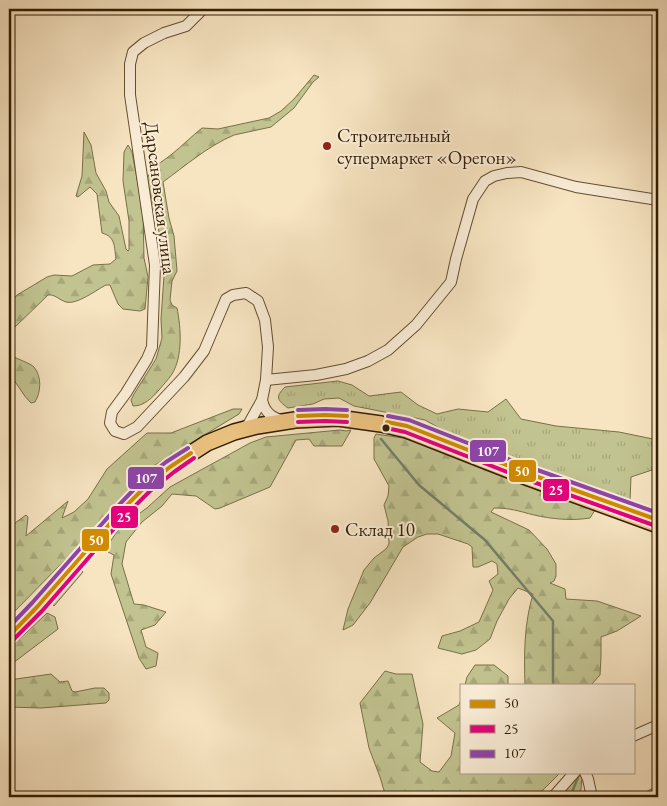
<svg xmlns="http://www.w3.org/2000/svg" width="667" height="806" font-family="'EB Garamond',serif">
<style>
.grass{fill:url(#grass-tufts);stroke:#7a7048}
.forest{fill:url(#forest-firs);stroke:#7a7048}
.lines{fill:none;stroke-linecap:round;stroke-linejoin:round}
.stream{stroke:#737e68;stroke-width:2.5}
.minor-casing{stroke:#644f30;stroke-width:12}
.highway-casing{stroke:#331d00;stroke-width:18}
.minor{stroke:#faedd7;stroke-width:10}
.highway{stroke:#ecc280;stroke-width:15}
.bus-1-casing{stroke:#faedd7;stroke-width:8}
.bus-2-casing{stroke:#faedd7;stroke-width:8}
.bus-3-casing{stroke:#faedd7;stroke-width:8}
.bus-1{stroke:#d08b00;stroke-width:4}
.bus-2{stroke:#e5007d;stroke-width:4}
.bus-3{stroke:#8e44ad;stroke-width:4}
.poi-dot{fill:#8f2418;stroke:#faedd7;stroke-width:2}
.bus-dot{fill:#331d00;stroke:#faedd7;stroke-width:2}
.labels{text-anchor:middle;stroke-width:4;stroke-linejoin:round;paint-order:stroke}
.poi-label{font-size:19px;fill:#331d00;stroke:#faedd7;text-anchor:start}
.street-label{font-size:19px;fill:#331d00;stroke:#faedd7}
.line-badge{stroke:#faedd7;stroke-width:2}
.badge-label{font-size:14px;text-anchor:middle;font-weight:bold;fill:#fff}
</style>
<defs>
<pattern id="grass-tufts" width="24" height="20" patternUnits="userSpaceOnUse" patternTransform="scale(1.25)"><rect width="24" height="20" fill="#c1c390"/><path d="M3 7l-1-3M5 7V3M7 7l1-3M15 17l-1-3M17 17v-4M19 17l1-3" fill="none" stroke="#a6a77a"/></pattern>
<pattern id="forest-firs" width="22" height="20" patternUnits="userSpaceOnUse" patternTransform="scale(1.25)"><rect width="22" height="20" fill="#c1c390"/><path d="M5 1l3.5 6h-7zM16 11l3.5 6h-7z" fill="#a6a77a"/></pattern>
</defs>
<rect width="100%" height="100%" fill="#f7e4c1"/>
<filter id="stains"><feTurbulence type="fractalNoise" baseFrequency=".004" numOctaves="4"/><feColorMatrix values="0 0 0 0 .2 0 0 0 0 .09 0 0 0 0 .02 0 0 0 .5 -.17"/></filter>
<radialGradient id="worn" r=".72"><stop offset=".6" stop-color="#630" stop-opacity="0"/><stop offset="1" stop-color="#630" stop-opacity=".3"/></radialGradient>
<!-- grass -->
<g class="grass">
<path d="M338,381L352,385L369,396L401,392L418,405L437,414L458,409L488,412L506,399L521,419L556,426L619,432L658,440V468L631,477L630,501L547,472L457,438L425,420L354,406L339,398L324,399L313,404L288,408C277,400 275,397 285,387Z"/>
<path d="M80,569L83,572L54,606L51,603Z"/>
</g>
<!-- forest -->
<g class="forest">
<path d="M314,75L319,77L313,82L294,108L271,127L234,135C208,146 185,166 163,182L169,218L174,236L177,271L172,281L170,300L172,305L177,308C181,328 183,356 172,374C168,380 163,385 159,390C152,398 144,406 133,406L131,400L134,394L156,359L162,338L161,319L164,276L160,236L147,179C152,166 161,163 172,154C182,146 192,136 202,128L218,129L269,118L281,111L294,99Z"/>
<path d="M84,132L91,145L96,173L106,191L109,202L119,216L126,249L128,251L129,250V221L123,181L124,152L128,145L132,152L143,211L144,258L148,277L145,309L140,311L123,309L118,304L110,285H106C96,290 77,305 66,302C59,300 55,294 48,295L14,328L9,338V305L17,295L47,277L54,275L72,276L93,265L110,264L116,259C114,247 116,237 102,233L97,194L90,187L78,197L76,196L82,176Z"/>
<path d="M9,355L12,356C17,359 30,363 34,367C42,377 41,392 35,402L31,403C22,395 18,383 9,375Z"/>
<path d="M233,409H242L239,414L150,468L113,511L13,613L9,619V539L15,523L26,515L28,517L26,536L68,501L62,518L74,512L88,499L107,469L147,433H171Z"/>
<path d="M340,430L346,431L351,430L342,446H314L309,439L296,440L270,487L220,508L215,509L196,496L172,494L162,506L142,522L126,542L122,564L134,604L144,605L166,612L155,625L141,630L146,647L158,653L156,666L146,669L139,658L111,574L114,555L108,552L106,548L118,530L148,507L170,487L250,443L266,437Z"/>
<path d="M376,434L403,438L450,451L537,490L583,505L595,510L590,518C572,521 551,519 534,515C518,511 511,508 494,508L491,512L529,530L547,549L556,564V576L554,581L550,583L565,589L566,599L597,601L641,616L617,631L601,637V657L600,675L591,685H525C524,654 524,624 533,594L518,588L509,599L497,621L490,639L476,650L462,654L438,648L442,636L460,631L479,622L493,590L489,581L498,574L497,564L492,561L478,567H473L472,547L468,544L438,534H427L418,537L403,547L370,603L353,625L343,630L348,609L364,570L374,558L386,549L389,544L388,521L384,505L388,496L389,486L374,459V438Z"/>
<path d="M47,613L55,617L58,629L9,666V649Z"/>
<path d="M475,665H494L508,676V685H465L467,677Z"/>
<path d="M385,671L396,674H412L423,724L420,762L432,771L439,772L451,756L455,733L437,718L459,705L461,699V772H561L541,792L537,797H386L380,777L369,748L360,703Z"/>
<path d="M51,674L60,682L68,681L72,691L75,692L95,688H104L109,693V700L106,703L41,708L9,707V680Z"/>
<path d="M579,775L582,777L581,789L578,797H558L568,785Z"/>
<path d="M651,789L658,790V797H640L641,795Z"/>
</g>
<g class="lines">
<!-- stream -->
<g class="stream">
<path d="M381,439L419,485L485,540L553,621V685"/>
<path d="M570,797L579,775"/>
</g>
<defs>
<g id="minor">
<path d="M203,9L186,26L164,33L144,43L133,52L130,64V95L155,265L152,347L147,359L126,393L112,412L110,423L115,431L124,434L137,427L184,377L204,351L226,299L233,295L246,293L258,301L265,320L268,347L266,380L262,400L248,425L241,429"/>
<path d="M266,380L316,375L346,369L368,361L388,350L416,325L451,282L456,259L473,199L485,181L494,176L507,173L521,172L576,187L658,200"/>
<path d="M262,400C265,413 272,418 285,421"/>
<path d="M633,736L658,725"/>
<path d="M585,772L588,779L592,797"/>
<path d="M553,797L575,772"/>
</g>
<path id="highway" d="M9,636L37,607L121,511L145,487L170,467L207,443L234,432L257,426L295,420L338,418L381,424L407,430L529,478L658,525"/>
</defs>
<!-- minor casing -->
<use href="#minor" class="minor-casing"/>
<!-- highway casing -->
<use href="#highway" class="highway-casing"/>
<!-- minor -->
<use href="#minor" class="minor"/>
<!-- highway -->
<use href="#highway" class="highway"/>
<defs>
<g id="bus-1">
<path d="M298,416L325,415L347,416"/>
<path d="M387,422L407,426L527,473L658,520"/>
<path d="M9,636L37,607L121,511L145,487L170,467L191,453"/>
</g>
<g id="bus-2">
<path d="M298,422L325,421L347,422"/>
<path d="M386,428L405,432L525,479L656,526"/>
<path d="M13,640L42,611L126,515L149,492L174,472L194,458"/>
</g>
<g id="bus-3">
<path d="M298,410L325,409L347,410"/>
<path d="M388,416L409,420L529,467L658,513"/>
<path d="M9,627L32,603L117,507L141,482L166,462L188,448"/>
</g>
</defs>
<!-- bus-1 casing -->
<use href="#bus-1" class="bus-1-casing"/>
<!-- bus-2 casing -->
<use href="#bus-2" class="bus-2-casing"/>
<!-- bus-3 casing -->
<use href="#bus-3" class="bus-3-casing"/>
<!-- bus-1 -->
<use href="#bus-1" class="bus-1"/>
<!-- bus-2 -->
<use href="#bus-2" class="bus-2"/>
<!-- bus-3 -->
<use href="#bus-3" class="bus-3"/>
</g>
<!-- markers -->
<g class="poi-dot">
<circle cx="327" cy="146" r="5"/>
<circle cx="335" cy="529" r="5"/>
</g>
<circle class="bus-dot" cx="386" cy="428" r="4.5"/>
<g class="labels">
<!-- poi labels -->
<g class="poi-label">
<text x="337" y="142">Строительный<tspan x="337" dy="22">супермаркет «Орегон»</tspan></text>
<text x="345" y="536">Склад 10</text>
</g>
<!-- street labels -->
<g class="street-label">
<text transform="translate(161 198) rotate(83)" y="7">Дарсановская улица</text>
</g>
</g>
<g class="line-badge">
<rect x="469" y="439" width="38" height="24" rx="5" fill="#8e44ad"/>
<rect x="508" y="459" width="29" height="24" rx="5" fill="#d08b00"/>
<rect x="127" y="466" width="38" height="24" rx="5" fill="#8e44ad"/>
<rect x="542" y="478" width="28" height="24" rx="5" fill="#e5007d"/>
<rect x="110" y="505" width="29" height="24" rx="5" fill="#e5007d"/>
<rect x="81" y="528" width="29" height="24" rx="5" fill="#d08b00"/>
</g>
<g class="badge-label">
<text x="488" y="456">107</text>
<text x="522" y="476">50</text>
<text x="146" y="483">107</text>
<text x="556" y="495">25</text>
<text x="124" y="522">25</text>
<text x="96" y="545">50</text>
</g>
<!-- margin -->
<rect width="667" height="806" fill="none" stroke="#f7e4c1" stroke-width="30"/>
<rect x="10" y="10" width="647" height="786" fill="none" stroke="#331d00" stroke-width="2.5"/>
<rect x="15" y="15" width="637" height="776" fill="none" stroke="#331d00"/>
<!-- legend -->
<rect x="460" y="684" width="175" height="90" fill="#faedd7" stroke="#aa9a81"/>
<rect x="470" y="700" width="25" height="8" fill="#d08b00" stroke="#aa9a81"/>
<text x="504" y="708" font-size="15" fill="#331d00">50</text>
<rect x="470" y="725" width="25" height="8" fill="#e5007d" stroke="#aa9a81"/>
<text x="504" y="734" font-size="15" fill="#331d00">25</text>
<rect x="470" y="750" width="25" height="8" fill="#8e44ad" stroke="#aa9a81"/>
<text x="504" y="758" font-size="15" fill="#331d00">107</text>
<rect width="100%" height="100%" filter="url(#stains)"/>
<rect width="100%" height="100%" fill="url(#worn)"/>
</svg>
